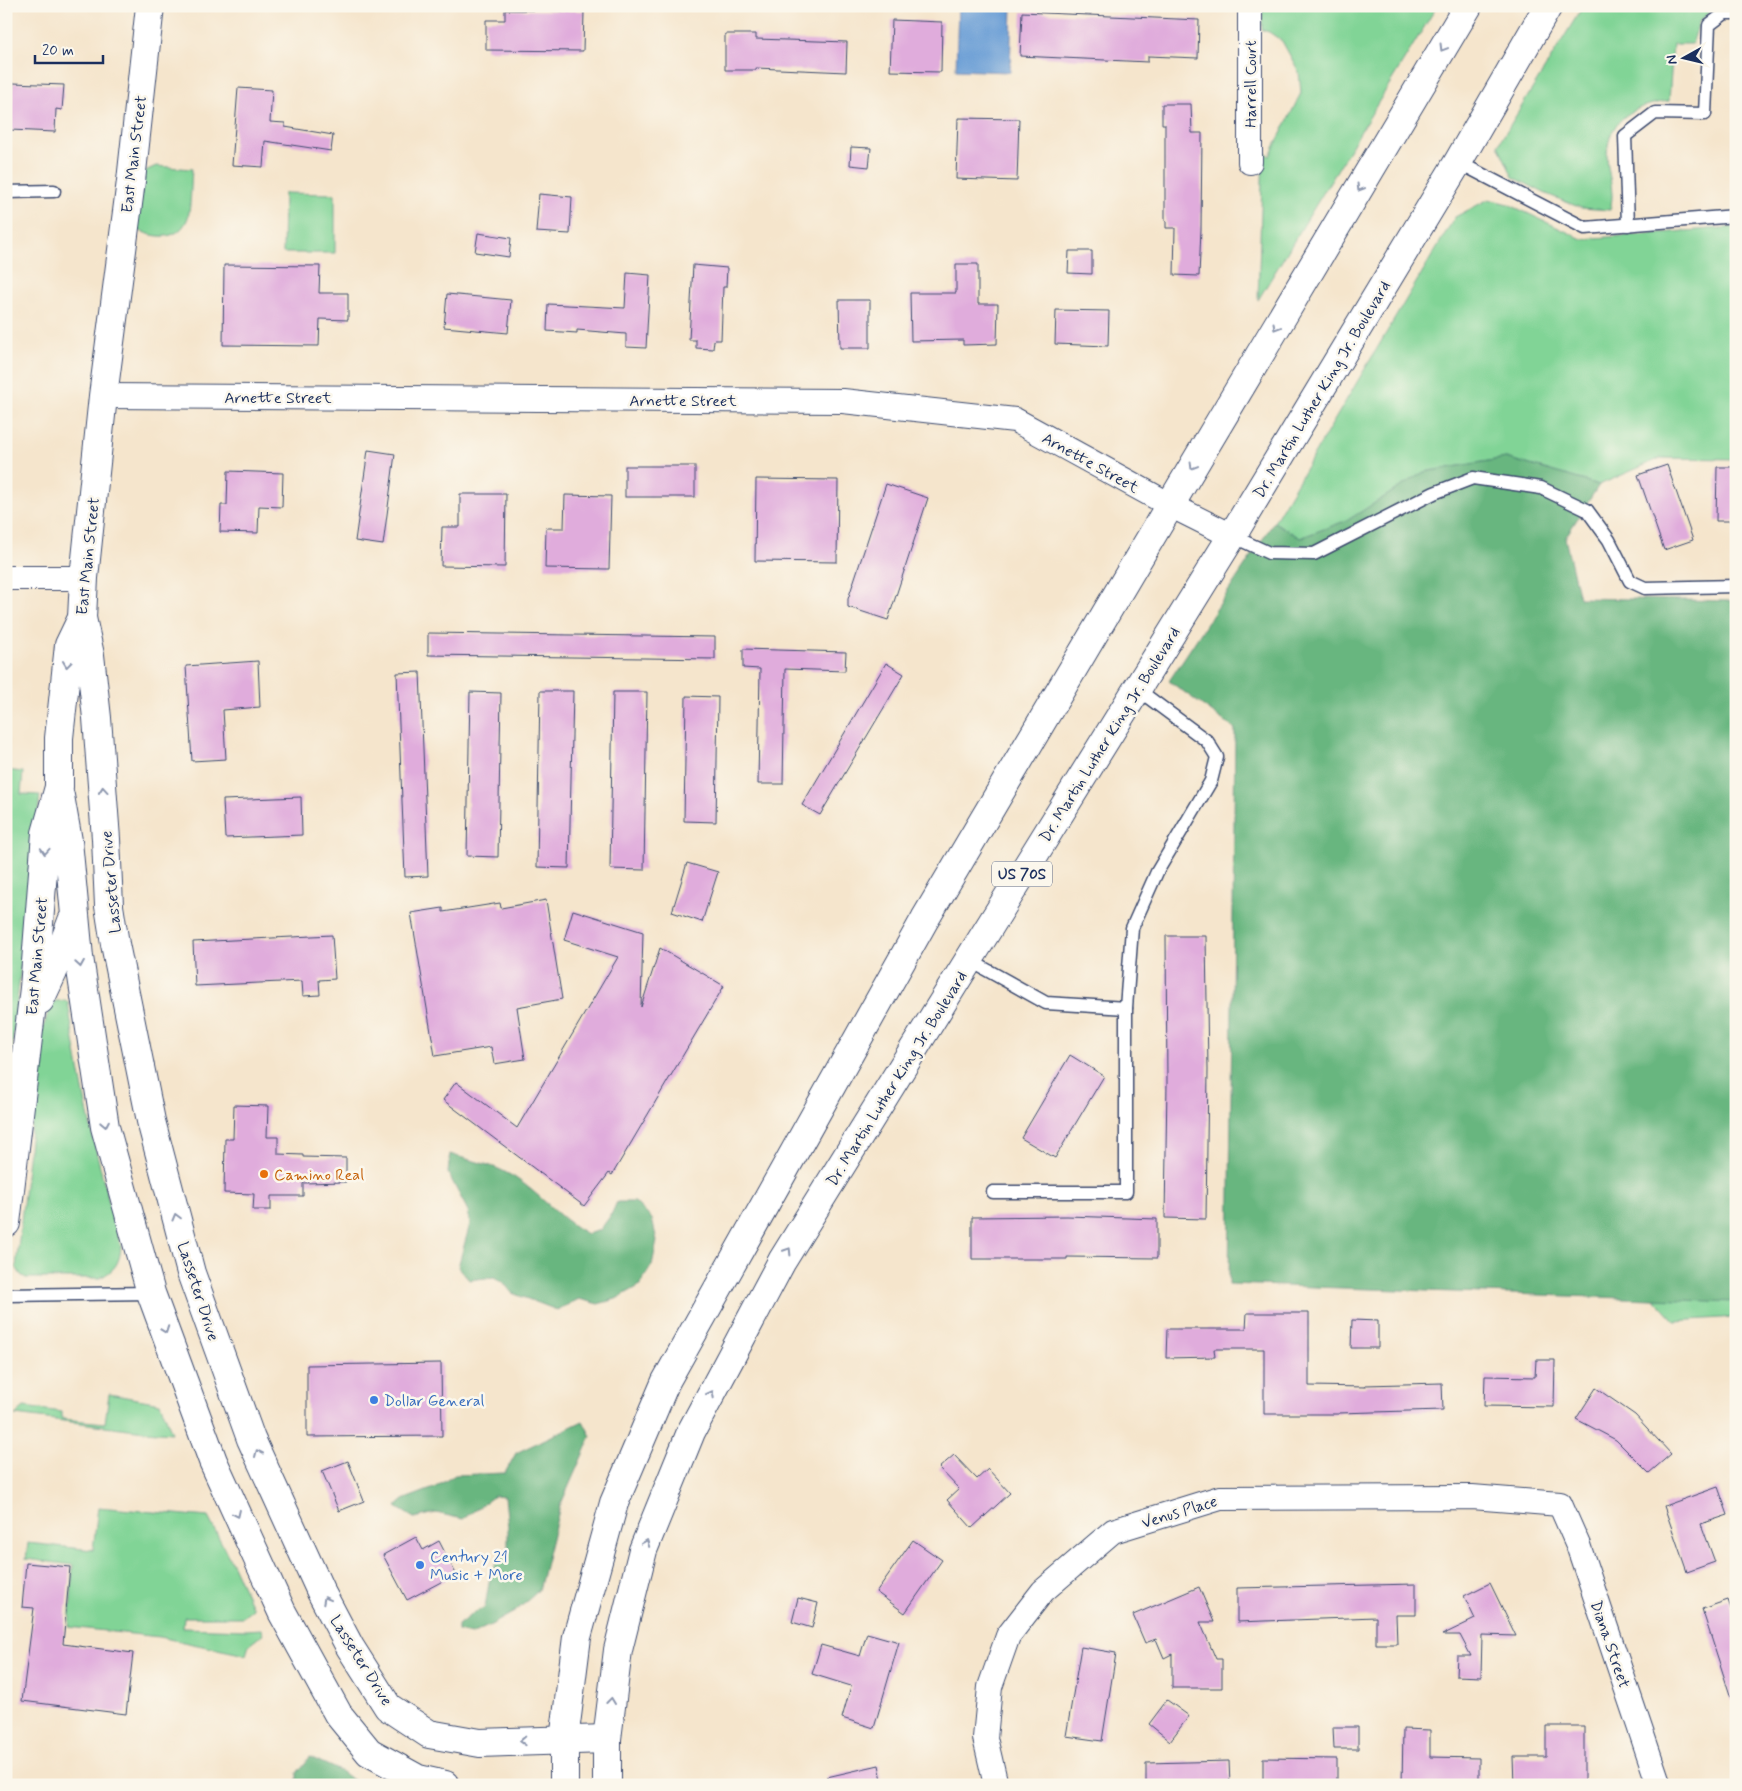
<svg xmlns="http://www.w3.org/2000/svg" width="1742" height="1791" font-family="Mynerve,sans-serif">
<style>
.green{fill:#81d496;stroke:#4e827a}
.forest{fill:#68b67f;stroke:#42726e}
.water{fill:#699dd5;stroke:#42669a}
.building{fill:#e0acdc}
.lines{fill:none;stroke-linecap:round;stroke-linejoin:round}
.service-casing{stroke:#3c4a6e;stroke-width:15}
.minor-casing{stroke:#3c4a6e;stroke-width:26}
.tertiary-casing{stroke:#3c4a6e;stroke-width:30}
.primary-casing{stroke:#3c4a6e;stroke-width:30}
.service{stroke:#fff;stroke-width:12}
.minor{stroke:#fff;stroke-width:24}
.tertiary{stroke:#fff;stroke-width:28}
.primary{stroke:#fff;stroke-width:28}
.oneway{stroke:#8d97ae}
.food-dot{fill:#e8710a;stroke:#fbf7ec;stroke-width:2}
.shop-dot{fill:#3f7fe0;stroke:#fbf7ec;stroke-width:2}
.labels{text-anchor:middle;stroke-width:5;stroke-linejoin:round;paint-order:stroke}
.shield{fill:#fbf7ec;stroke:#5e6b89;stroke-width:1}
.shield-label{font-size:15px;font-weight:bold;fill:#1b2f5e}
.street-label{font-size:16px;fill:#1b2f5e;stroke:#fbf7ec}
.food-label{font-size:16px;fill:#c56008;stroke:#fbf7ec;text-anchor:start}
.shop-label{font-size:16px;fill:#366cbe;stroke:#fbf7ec;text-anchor:start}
</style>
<rect width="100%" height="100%" fill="#fbf7ec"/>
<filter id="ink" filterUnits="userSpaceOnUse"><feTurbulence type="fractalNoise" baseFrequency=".02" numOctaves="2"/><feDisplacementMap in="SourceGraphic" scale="10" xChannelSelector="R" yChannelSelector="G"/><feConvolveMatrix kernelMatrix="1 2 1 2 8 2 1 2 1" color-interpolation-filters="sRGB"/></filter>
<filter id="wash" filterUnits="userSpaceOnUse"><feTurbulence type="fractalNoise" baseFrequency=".0096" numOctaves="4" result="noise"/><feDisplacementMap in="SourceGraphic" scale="20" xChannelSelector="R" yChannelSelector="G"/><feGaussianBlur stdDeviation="1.12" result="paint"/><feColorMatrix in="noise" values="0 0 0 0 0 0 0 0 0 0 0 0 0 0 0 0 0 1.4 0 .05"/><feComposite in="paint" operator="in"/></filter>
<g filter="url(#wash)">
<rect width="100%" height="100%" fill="#f5e5cc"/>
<!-- green -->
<g class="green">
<path d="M1262,6H1437L1258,300L1263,152L1270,156L1301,93L1299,72L1282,41L1269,32L1262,30Z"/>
<path d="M1583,6H1717L1699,22L1692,44H1673L1669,101C1635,106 1608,117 1607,156C1607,169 1612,182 1612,195C1612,200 1611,206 1610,210L1581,208L1544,193L1513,177L1498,145Z"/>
<path d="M156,166L192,169C191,180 191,212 187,220C177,242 154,238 136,229L141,173Z"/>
<path d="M284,193L335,194V253H283Z"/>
<path d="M1489,199L1508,204L1582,239L1736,227V459L1661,458L1599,485L1506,458L1424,472L1348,520L1300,538L1274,522L1455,217Z"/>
<path d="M6,770L23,772L21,794L40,795L6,1101Z"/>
<path d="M65,1000L68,1002C80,1085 98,1166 121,1246C120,1263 115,1270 100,1278H26L21,1275L16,1267L42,1032L51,1003L56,1001Z"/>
<path d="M1736,1199V1317L1675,1321L1639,1282Z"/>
<path d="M109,1394L160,1403L172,1433L145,1431L15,1415L24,1407L62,1412V1419L105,1423Z"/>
<path d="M98,1507L208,1517L233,1565L253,1609L243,1617H184L183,1628L245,1630L262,1629L263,1634L249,1645L246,1655L159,1637L69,1627L73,1565L26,1559L28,1543L93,1550Z"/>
</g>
<!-- forest -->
<g class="forest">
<path d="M1506,458L1599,485L1565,538L1579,598L1736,601V1302L1229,1284L1235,729L1169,681L1274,522L1300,538L1348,520L1424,472Z"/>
<path d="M450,1154C467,1160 487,1163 503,1171C535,1186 556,1218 587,1234L600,1230L611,1215L617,1202H635L652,1219L657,1241L652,1265L639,1286L616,1299L598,1304L579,1299L557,1310L512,1293L504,1283L494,1277L469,1280L458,1267L470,1224L468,1211L448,1173Z"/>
<path d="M583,1421L591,1436L560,1506L539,1590L516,1611L491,1625L471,1634L458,1631V1625L472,1614L485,1607L490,1577L498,1559L508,1552V1527L505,1497L494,1496L463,1519L436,1513L414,1518L396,1507L405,1499L434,1488L455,1475L505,1473L516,1453Z"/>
<path d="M310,1757L342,1772L359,1785H297V1773Z"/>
</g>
<!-- water -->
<path class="water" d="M958,6H1012L1010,72L956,70Z"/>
<g id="blocks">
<!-- building -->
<g class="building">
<path d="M505,10L584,11L583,51L486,50V20H505Z"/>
<path d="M1022,12L1199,20L1198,58L1148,56V62L1020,56Z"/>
<path d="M892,20L942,22L941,72L890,71Z"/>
<path d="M725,34H756V39L847,42L846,72L756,68V70H725Z"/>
<path d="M13,83L64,85L62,110L56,109L55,132L10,130Z"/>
<path d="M238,88L272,90L270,122L285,123V127L333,135L331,151L265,141L263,167L232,165Z"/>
<path d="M1162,104H1191L1192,133H1202L1201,229L1199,276L1174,275L1175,228H1166V221H1165V124H1162Z"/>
<path d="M958,118L1019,119L1017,181L956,179Z"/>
<path d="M851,147L871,148L869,167L850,165Z"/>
<path d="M539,194L572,197L570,234L536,232Z"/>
<path d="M478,233L511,238L509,257L475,252Z"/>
<path d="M1069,251H1092V274L1068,273Z"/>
<path d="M956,264H978V304H998L997,344L963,345V340L911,341L910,293H956Z"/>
<path d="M224,265L320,266L319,293H348V320L320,319L319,346L223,345Z"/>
<path d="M693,265L727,268L726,287H723L721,340H714L713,349L696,348V340H689Z"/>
<path d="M627,273L650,275L646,348L626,347V334L577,330V333L547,331L548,304L625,308Z"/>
<path d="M447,294L511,300L508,333L444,327Z"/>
<path d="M839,300H870V348H840Z"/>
<path d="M1056,310L1109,311L1108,346L1055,344Z"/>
<path d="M368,450L395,454L383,545L355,541Z"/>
<path d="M1667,465L1693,540L1664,550L1638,475Z"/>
<rect x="625" y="466" width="70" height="31"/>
<path d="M1717,467H1736V521H1716Z"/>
<path d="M228,471L283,473L282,507L259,506L258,533L220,532L221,505H227Z"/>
<path d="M756,479L838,480L837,562L755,561Z"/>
<path d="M886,484L928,498L888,620L848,607V599Z"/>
<path d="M460,494H506L505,567L441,566L442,527H460Z"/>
<path d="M565,495L611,496L609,569L545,568L546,528H564Z"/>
<path d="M428,633L715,637V659L428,655Z"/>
<path d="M743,649L846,652L845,671L785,669L783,784H758L760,669L743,668Z"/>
<path d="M258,661L260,707L223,710L226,759L192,761L186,666Z"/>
<path d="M886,663L904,674L820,815L802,805Z"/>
<path d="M420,672L428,876L405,877L397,673Z"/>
<path d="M540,691H573L569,868L537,867Z"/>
<path d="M470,692L501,693L498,857L467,856Z"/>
<path d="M613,692H647L644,870L610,869Z"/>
<path d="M686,696L718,697L716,822L684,821Z"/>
<path d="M301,797L302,835L225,838L223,800Z"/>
<path d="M687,863L718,872L702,922L672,912Z"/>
<path d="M546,900L562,999L517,1007L525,1059L494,1064L491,1047L435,1056L411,913L443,908V912L500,903L501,908Z"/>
<path d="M573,910L643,932L641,1007L660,948L724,986L612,1175L609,1173L584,1206L443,1100L456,1082L517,1128L618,957L564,940Z"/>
<path d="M332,935L335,979L319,980L320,995L303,996L302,981L195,986L193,942Z"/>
<path d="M1166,936H1206L1208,1070L1206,1219L1165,1218L1167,1083Z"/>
<path d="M1070,1055L1104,1076L1055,1158L1021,1138Z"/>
<path d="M234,1105L268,1106L267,1137H278V1154L303,1155V1157L346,1158V1182L303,1183V1196H271V1210H253L254,1194L224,1193L225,1139H233Z"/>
<path d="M1067,1216L1157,1219V1258L1067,1257V1259H972V1217Z"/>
<path d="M1247,1313H1309V1386L1366,1387L1365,1385L1442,1383L1443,1410L1339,1413V1414H1264V1349H1214L1215,1357L1166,1358L1167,1329H1246Z"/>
<path d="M1352,1320L1378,1321V1348H1351Z"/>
<path d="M1536,1360H1555L1554,1407L1484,1406L1485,1376L1535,1377Z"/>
<path d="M441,1363L442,1436L307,1437V1365Z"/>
<path d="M1596,1388L1635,1415L1671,1454L1649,1473L1616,1440L1576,1419Z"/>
<path d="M954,1455L977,1479L988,1469L1010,1493L972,1528L947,1500L959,1489L939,1468Z"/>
<path d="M348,1461L364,1501L339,1511L322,1471Z"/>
<path d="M1718,1487L1728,1515L1701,1524L1715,1562L1687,1572L1664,1506Z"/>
<path d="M416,1537L423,1550L439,1541L456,1574L407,1600L383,1555Z"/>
<path d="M913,1540L942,1560L905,1613L876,1592Z"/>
<path d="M26,1563L70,1567L63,1644L133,1653L126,1714L22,1701L34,1608L22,1607Z"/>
<path d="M1490,1583L1516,1636L1482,1635L1481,1677L1456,1676L1457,1656H1471L1460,1635H1442L1475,1619L1464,1596Z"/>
<path d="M1416,1584V1615H1396L1397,1644H1376V1617L1237,1622V1588Z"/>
<path d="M1199,1587L1214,1622H1200L1216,1659H1222V1688H1172V1654L1164,1658L1156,1639L1145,1643L1133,1615Z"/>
<path d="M798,1598L818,1603L812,1628L792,1622Z"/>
<path d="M1728,1600L1736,1623V1701H1732L1702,1609Z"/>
<path d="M867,1633L899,1642L874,1728L842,1718L851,1686L812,1674L821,1645L860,1656Z"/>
<path d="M1081,1647L1116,1653L1102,1741L1066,1736Z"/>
<path d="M1167,1700L1189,1716L1170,1741L1149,1724Z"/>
<path d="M1546,1726H1584V1785H1514L1513,1757H1546Z"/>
<path d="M1333,1727H1358V1749H1334Z"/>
<path d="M1403,1729L1430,1730V1757L1479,1758V1785H1402Z"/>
<path d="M1263,1758L1337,1759V1785H1263Z"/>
<path d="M1229,1761L1230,1785H1146V1763Z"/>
<path d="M879,1765L883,1785H828L827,1777Z"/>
</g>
</g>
</g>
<g filter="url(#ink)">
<use href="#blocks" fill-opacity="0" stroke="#3c4a6e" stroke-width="1"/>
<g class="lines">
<defs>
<g id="service">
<path d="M1458,162L1585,228L1736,216"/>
<path d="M6,192L54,191"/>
<path d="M1628,225L1625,136L1655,113L1705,114L1709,25L1725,13H1736"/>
<path d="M1232,536L1269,553L1314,554L1434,493L1473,478L1541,488L1587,510L1609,540L1630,581L1645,588L1736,586"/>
<path d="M969,960L1046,1003L1126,1008L1132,928L1157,872L1211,781L1217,757L1207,741L1137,689"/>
<path d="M993,1192H1126V1008"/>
<path d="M6,1295L151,1293"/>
</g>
<g id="minor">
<path d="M1250,6V162"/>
<path d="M103,396L843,401L1015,420L1170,505L1232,536"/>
<path d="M6,578H84"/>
<path d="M996,1785L985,1738L990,1687L1008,1636L1043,1591L1113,1531L1220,1498L1472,1497L1560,1504L1578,1545L1659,1785"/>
</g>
<g id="tertiary">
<path d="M82,618L90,655L97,718L106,839L109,906L115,944L151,1121L191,1273L251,1439L321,1592L350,1647L388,1707L429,1734L480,1743L607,1739"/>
<path d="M60,796L68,841L79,957L105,1127L151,1293L213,1461L282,1612L338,1714L369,1752L418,1779L445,1785"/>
<path d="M40,1000L53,972L72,921"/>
<path d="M6,1223L34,988L46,833L59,787V738L69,645L82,618L84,578L103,396L131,181L150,6"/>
</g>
<g id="primary">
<path d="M564,1785V1740L577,1637L614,1503L666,1381L925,919L1170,505L1468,6"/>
<path d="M607,1785V1739L618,1650L643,1550L691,1432L782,1261L1232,536L1458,162L1548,6"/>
</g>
</defs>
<!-- service casing -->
<use href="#service" class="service-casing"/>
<!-- minor casing -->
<use href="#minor" class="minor-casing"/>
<!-- tertiary casing -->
<use href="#tertiary" class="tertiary-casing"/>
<!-- primary casing -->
<use href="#primary" class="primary-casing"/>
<!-- service -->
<use href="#service" class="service"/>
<!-- minor -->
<use href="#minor" class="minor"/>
<!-- tertiary -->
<use href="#tertiary" class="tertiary"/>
<!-- primary -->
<use href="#primary" class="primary"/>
</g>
<!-- one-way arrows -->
<defs><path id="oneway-chevron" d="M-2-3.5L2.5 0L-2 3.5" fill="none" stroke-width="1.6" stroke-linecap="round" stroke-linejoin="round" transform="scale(1.25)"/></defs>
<g class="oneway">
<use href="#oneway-chevron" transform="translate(1443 48) rotate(121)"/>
<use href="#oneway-chevron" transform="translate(1360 188) rotate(121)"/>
<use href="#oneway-chevron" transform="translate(1276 327) rotate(121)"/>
<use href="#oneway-chevron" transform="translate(1193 466) rotate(121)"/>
<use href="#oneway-chevron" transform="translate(67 664) rotate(96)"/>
<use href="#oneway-chevron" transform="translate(103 790) rotate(-95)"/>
<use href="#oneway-chevron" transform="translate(45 851) rotate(94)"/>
<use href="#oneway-chevron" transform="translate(80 964) rotate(81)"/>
<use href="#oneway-chevron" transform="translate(105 1124) rotate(79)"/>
<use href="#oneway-chevron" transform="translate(176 1217) rotate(-105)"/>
<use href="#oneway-chevron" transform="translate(788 1251) rotate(-58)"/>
<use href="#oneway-chevron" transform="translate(165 1330) rotate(70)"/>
<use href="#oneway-chevron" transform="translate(711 1394) rotate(-62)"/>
<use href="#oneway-chevron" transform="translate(258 1453) rotate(-114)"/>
<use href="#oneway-chevron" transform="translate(237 1514) rotate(65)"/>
<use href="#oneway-chevron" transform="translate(646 1543) rotate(-69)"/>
<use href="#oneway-chevron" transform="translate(326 1600) rotate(-118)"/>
<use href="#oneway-chevron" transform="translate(611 1701) rotate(-83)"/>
<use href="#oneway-chevron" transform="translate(523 1741) rotate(178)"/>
</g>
</g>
<!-- markers -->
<circle class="food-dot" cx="264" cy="1174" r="5"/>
<g class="shop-dot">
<circle cx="374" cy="1400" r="5"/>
<circle cx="420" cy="1565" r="5"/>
</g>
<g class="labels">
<!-- shield labels -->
<rect class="shield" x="992" y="861.5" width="60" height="25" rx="4"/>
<g class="shield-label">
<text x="1022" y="879">US 70S</text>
</g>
<!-- street labels -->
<g class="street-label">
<text transform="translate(1250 84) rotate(-90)" y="6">Harrell Court</text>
<text transform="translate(133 154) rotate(-83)" y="6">East Main Street</text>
<text transform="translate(1321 389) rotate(-59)" y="6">Dr. Martin Luther King Jr. Boulevard</text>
<text x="278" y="403">Arnette Street</text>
<text x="683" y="406">Arnette Street</text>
<text transform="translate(1091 462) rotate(29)" y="6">Arnette Street</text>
<text transform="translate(87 556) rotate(-84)" y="6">East Main Street</text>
<text transform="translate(1109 734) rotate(-58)" y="6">Dr. Martin Luther King Jr. Boulevard</text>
<text transform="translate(110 882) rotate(-95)" y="6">Lasseter Drive</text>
<text transform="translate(36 956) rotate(-85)" y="6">East Main Street</text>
<text transform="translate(896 1078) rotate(-58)" y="6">Dr. Martin Luther King Jr. Boulevard</text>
<text transform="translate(199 1291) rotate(72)" y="6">Lasseter Drive</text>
<text transform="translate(1179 1511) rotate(-17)" y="6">Venus Place</text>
<text transform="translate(1611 1644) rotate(71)" y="6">Diana Street</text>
<text transform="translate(362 1660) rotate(58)" y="6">Lasseter Drive</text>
</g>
<!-- food labels -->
<g class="food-label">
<text x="274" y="1180">Camino Real</text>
</g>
<!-- shop labels -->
<g class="shop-label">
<text x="384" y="1406">Dollar General</text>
<text x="430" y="1562">Century 21<tspan x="430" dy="18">Music + More</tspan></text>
</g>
</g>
<!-- margin -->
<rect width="1742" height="1791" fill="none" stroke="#fbf7ec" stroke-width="25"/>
<!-- north arrow -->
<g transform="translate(1684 58) rotate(262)" stroke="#fbf7ec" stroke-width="4" paint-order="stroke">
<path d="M0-4L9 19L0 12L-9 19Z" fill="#1b2f5e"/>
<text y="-8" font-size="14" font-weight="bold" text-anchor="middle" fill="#1b2f5e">N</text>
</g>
<!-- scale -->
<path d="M35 55v8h68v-8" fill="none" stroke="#1b2f5e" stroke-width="2.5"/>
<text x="42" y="55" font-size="15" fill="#1b2f5e" stroke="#fbf7ec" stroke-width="4" paint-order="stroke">20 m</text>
</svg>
